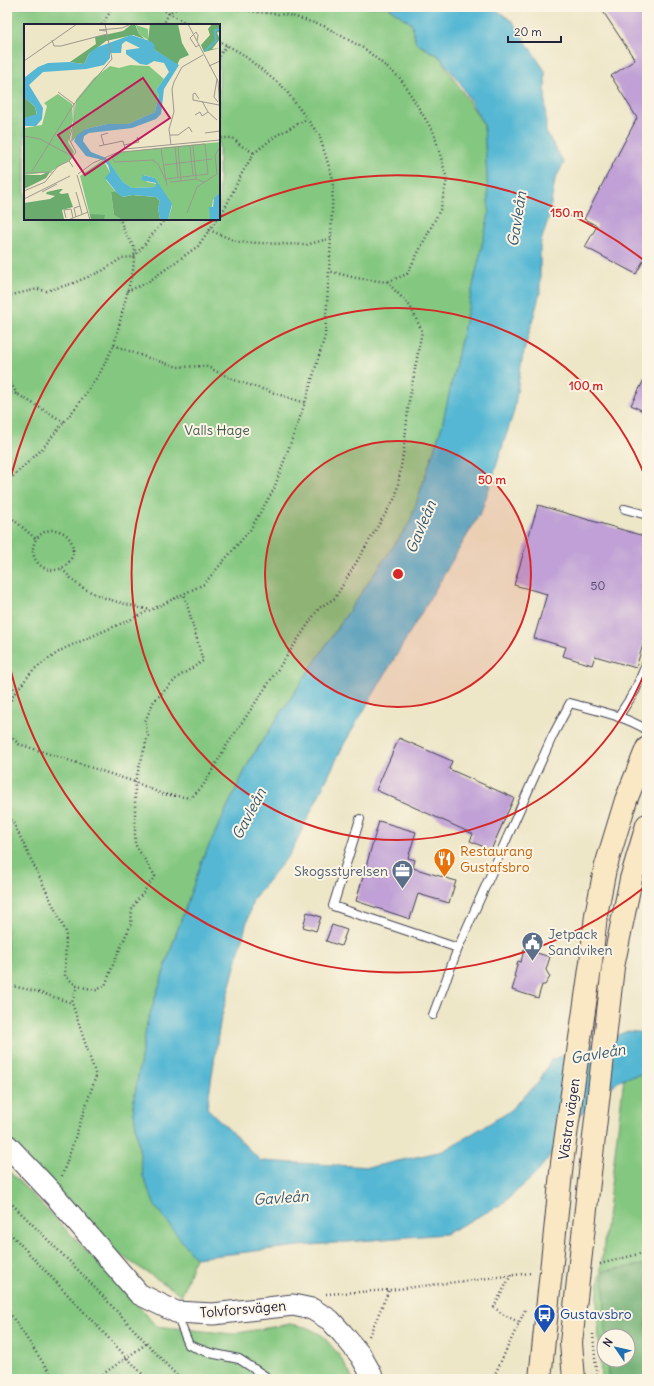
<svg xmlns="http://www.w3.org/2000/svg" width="654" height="1386" font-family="Delius,sans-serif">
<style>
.green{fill:#84c780;stroke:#53745e;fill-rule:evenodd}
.forest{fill:#6bac6e;stroke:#466754}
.water{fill:#55b7d3;stroke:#3c6c87}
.building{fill:#c0a0d6}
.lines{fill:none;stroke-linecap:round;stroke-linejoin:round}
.service-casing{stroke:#403f50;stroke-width:10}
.tertiary-casing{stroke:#403f50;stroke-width:23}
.secondary-casing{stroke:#403f50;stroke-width:24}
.path{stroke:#403f50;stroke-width:2.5;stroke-dasharray:1 3;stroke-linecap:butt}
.service{stroke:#fff;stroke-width:8}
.tertiary{stroke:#fff;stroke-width:21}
.secondary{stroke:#fae7c3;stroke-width:22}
.ring{fill:none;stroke:#d62828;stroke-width:2}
.labels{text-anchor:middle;stroke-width:4;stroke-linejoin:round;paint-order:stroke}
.number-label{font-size:12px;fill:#4a4262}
.park-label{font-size:14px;fill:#445c53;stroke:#fcf5e5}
.food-label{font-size:14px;fill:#c56008;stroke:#fcf5e5;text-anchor:start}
.service-label{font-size:14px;fill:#4e5e75;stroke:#fcf5e5;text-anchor:end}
.street-label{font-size:14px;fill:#22223b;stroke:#fcf5e5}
.transit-label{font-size:14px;fill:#164399;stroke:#fcf5e5;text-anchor:start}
.water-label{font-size:15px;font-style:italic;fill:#345670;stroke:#fcf5e5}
.inset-river{fill:none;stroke:#55b7d3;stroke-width:2}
.inset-road{fill:none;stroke:#9c988f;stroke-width:1}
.view{fill:#c2185b;fill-opacity:0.15;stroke:#c2185b;stroke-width:2}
.inset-edge{fill:none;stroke:#22223b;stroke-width:2}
.centre{fill:#d62828;stroke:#fcf5e5;stroke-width:2}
.ring-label{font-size:12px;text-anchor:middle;font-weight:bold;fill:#d62828;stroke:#fcf5e5;stroke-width:4;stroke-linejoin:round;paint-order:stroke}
</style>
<rect width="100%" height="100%" fill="#fcf5e5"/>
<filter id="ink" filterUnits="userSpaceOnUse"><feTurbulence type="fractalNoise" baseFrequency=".025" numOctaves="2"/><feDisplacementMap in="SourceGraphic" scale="8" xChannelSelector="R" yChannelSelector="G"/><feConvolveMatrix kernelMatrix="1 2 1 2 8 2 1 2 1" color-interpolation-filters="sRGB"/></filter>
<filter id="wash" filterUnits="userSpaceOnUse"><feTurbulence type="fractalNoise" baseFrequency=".012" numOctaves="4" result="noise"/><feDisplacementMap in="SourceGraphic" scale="16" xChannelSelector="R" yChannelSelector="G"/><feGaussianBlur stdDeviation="0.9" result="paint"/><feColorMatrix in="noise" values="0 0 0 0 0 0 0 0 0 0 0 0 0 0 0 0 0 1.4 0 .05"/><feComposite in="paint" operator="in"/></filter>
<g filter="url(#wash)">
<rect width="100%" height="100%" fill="#ede6c7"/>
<!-- green -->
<g class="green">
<path d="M7,7H388L412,24L416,43L439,56L484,125L489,214L442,426L410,522L340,624L251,758L203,858L173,943L147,1023L133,1106L143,1176L195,1258L182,1295L89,1235L7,1145ZM25,25H219V219H25Z"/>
<path d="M647,1073V1379H601L597,1300L624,1078ZM604,1336H628V1360H604Z"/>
<path d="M7,1169L123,1288L156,1326L232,1334L290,1324L306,1327L322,1335L339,1355L353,1379H7Z"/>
</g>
<!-- forest -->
<path class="forest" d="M647,1264V1379H608L607,1360H628V1336H606L603,1271Z"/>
<!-- water -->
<path class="water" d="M388,7H493L513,22L545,71L546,132L564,163L555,179L549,216L540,245V293L522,359L514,411L482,510L344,744L290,854L253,899L220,1023L207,1108L261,1161L371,1167L443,1151L507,1113L538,1083L551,1060L628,1031L647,1033V1073L624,1078L593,1099L535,1175L502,1204L445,1234L299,1246L195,1258L155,1206L143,1176L133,1106L147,1023L173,943L203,858L251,758L340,624L410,522L442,426L489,214L484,125L461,84L439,56L416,43L412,24Z"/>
<g id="blocks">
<!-- building -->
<g class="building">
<path d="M600,7H647V254L636,274L585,247L597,226L584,219L637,118L611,76L635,60Z"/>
<path d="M647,374V413L631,405Z"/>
<path d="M538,505L647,537V631L636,668L595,656L592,665L563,656L566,647L534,638L547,594L514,585Z"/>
<path d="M399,738L452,761L449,769L514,798L491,850L470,841L473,834L376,790Z"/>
<path d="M379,821L416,832L408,858L415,860L413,868L456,881L449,903L418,894L410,919L356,901Z"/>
<path d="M307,912L321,917L316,931L303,927Z"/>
<path d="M332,925L347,930L341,946L326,941Z"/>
<path d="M524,949L550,957L546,970L550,977L545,985H542L538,998L512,990L516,977H514L518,961L521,962Z"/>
</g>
</g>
</g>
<g filter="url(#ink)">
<use href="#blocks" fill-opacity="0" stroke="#403f50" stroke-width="1"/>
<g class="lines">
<defs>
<g id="service">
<path d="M625,509L647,515"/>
<path d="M618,717L635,691L647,662"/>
<path d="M360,819L333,906L458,948"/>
<path d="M433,1015L458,948L552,737L570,703C595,710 625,716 647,730"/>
<path d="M176,1313L189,1345L210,1353L239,1359L265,1376"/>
</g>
<path id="tertiary" d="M7,1145L55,1196L139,1294L176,1312L213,1314L293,1305L312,1309L330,1320L342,1333L361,1356L370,1372L373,1379"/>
<g id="secondary">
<path d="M540,1379L562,1163L591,962L596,915L605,869L626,800L647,748"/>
<path d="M574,1379L571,1343L613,967L631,879L647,825"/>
</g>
</defs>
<!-- service casing -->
<use href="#service" class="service-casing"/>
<!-- tertiary casing -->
<use href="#tertiary" class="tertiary-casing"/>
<!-- secondary casing -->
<use href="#secondary" class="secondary-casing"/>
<!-- path -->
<g class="path">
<path d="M158,7L190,25"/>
<path d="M222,7L257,12L289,15L324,26L365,49L401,79L434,133L447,179L441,208L407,274L387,282"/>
<path d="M7,11L14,7"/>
<path d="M102,25L113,7"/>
<path d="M163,25L169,13L179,7"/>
<path d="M219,56L227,45"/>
<path d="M219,141L221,138H233L240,145L254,153"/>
<path d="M219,216L225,208L241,175L254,153L277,135L307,119"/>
<path d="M209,230L238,242L306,245L331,238"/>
<path d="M127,291L145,284L198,246L217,219"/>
<path d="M7,296L38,289L46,291L71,284L102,271L122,258L134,257L165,219"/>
<path d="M114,345L142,356L178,367L205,366L237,381L305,403"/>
<path d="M7,376L17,394"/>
<path d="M7,392L17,394L64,422"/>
<path d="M7,482L42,449L77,406L100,373L114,345L133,270L135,249L124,230L120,219"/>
<path d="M7,514L36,539"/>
<circle cx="53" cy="550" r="20"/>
<path d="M62,569C67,574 72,580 77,584C99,599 125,604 150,610"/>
<path d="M7,673L15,692"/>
<path d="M7,707L15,693L33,670L63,649L136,617L204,584L250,530L274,489L305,403L325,336L331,238L333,179L319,135L284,88L241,53L219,41"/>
<path d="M7,733L19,744L135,782L162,794L191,798L203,786L225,748L319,608L335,598L396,496L404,449L409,401L422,331L410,306L387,282L356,278L329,271"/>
<path d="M7,818L13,822L66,932L65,976L77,986L96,990L105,986L114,962L131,924L132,908L155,876L135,844V782L148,736L145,721L154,701L178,677L203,661L184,594"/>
<path d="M645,916L647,933"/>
<path d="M7,985L35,991L72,1003"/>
<path d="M62,1176L96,1076L72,1003L77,986"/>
<path d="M7,1199L83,1275L180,1379"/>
<path d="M7,1230L147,1379"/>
<path d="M600,1264L643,1253L647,1254"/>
<path d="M511,1275L494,1307L502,1314L519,1322"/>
<path d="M326,1294L389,1290L531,1273"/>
<path d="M7,1309L54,1379"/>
<path d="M593,1334L596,1369L598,1379"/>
<path d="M369,1336L389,1290"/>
<path d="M96,1379L146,1344"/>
<path d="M491,1379L495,1374L526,1308"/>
</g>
<!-- service -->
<use href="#service" class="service"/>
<!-- tertiary -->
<use href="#tertiary" class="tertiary"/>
<!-- secondary -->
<use href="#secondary" class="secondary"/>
</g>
</g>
<!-- distance rings -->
<circle cx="398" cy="574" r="133" fill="#d62828" fill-opacity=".12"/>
<g class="ring">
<circle cx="398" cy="574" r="133"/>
<path d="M646 669A266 266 0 1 1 646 479"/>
<path d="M646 886A399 399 0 0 1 7 654M7 494A399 399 0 0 1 214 220M220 217A399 399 0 0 1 646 262"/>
</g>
<!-- icons -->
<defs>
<symbol id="restaurant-pin" viewBox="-11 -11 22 30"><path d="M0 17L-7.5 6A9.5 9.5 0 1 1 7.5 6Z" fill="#e8710a" stroke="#fcf5e5"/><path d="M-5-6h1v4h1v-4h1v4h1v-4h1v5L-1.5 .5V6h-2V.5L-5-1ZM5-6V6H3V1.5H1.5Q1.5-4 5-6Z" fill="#fff"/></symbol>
<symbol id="office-pin" viewBox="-11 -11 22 30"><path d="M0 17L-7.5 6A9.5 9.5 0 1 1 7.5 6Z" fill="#5c6f8a" stroke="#fcf5e5"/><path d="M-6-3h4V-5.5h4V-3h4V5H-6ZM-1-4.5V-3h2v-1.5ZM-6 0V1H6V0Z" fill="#fff"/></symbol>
<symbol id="civic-pin" viewBox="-11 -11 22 30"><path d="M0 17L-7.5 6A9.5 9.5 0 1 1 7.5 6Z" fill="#5c6f8a" stroke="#fcf5e5"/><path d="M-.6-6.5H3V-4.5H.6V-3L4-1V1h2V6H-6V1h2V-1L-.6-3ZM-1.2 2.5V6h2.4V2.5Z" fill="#fff"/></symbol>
<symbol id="bus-pin" viewBox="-11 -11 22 30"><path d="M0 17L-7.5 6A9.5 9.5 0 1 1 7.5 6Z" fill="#1a4fb4" stroke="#fcf5e5"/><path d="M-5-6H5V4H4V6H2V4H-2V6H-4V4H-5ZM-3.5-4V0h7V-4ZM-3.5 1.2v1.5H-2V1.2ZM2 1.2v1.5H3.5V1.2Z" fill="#fff"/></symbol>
</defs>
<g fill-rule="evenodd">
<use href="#restaurant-pin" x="432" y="846" width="25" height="34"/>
<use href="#office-pin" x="390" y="858" width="25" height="34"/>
<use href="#civic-pin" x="520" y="930" width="25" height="34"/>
<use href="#bus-pin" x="532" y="1302" width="25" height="34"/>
</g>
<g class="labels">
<!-- number labels -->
<g class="number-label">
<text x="598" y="590">50</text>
</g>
<!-- park labels -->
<g class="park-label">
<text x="217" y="435">Valls Hage</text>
</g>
<!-- food labels -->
<g class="food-label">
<text x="460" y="856">Restaurang<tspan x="460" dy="16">Gustafsbro</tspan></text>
</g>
<!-- service labels -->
<g class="service-label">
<text x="388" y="876">Skogsstyrelsen</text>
<text x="548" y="939" text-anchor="start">Jetpack<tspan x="548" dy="16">Sandviken</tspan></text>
</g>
<!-- street labels -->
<g class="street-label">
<text transform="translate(569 1119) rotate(-82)" y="5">Västra vägen</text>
<text transform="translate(243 1309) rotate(-5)" y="5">Tolvforsvägen</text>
</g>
<!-- transit labels -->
<g class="transit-label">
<text x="560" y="1319">Gustavsbro</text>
</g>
<!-- water labels -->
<g class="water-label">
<text transform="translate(517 219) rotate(-81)" y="5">Gavleån</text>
<text transform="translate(421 527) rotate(-67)" y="5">Gavleån</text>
<text transform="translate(249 814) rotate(-62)" y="5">Gavleån</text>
<text transform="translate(598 1054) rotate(-10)" y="5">Gavleån</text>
<text transform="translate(281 1198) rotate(-4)" y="5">Gavleån</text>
</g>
</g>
<!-- overview -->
<g transform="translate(24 24)">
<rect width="196" height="196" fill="#ede6c7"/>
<path d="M112,1L124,5V16L115,10ZM106,41L125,42L140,55L132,66L135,71L131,88L104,100H83L62,105L47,118L52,76L70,54L86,42L95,44ZM34,70L48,80L49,96L44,118L50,128L47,135L26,148L0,151V104L18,101L23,82L20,79ZM196,118V168L189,176L186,196H144L148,182L131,154L119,151L123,158L133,160L132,163L108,164L99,158L83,136L97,128ZM79,136L86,148L82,156L91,167L87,168L90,191L98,196H67L56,152Z" fill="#84c780"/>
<path d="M108,0H111L115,10L121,15L109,11L82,17L65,30L60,40L46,38L72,20L71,13L99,7ZM126,0H154L158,19L165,31L156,35L153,41L131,26L124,16ZM188,0H196V7L193,9L196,15L188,25L196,24L180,28L177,21L186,11L184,5ZM0,73L11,83L13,91L10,93L0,94ZM24,148H26L22,154L0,165V151H17ZM36,165H39L35,169L38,170L44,169L49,183L38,186L40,195L0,196V179L26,175L31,172L22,170L23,168ZM91,167L99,173L108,171L132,173L136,177L134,184L136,195L98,196L90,191L87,168ZM66,190L81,191L80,196H67Z" fill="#6bac6e"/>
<path d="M107,11L126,17L130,20L131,26L155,41L140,65L137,90L132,95L108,104L65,109L60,112L59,117L67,128L82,134L99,158L108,164L132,163V159L117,156L119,151L131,154L148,180L144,196H136L134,184L136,177L132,173L108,171L99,173L94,170L81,154L86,148L84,141L79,136L62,132L50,117L53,111L62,105L83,100H104L131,88L135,71L132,66L145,48L140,39L130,37L123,41L116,40L102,30V26L116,24L102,17L98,20L97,29H86V34L80,41L62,45L19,48L5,61L19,84L18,95L12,102H0V94L13,90L11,83L0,73V54L14,43L24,39L46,38L60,40L66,28L74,23ZM196,168V196H186L185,183H189L190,174Z" fill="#55b7d3"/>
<path class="inset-river" d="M181,27L192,17L191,6L196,5"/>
<path class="inset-road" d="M164,0L194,57L196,89M82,7L75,6L98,4L107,0M28,16L30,22H37L83,10M173,17L174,11L172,8L166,14L172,23L175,21M0,37L53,0M185,42L196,37M193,55L190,73L194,78M175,75L171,69L169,70V76L195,81M178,77L184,88L193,96M171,91L176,88L178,92L184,88M181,109L196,107M146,111H154L165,103L168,108M0,112L16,115L46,131M80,121L77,111L84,109M100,121L115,118L113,113M147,121L145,105L150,88L148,65L150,58L158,43L179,31M169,121L172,155M75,122L99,117L101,125M166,122L169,152M151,123L154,154M137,125L143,162M45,137L52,128L45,115L50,99V80L88,35L81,0M140,141L188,135M8,147L50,80L34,68M0,149L28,148M54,150L69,139L101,125L196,116M53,151L66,196M142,155L184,150L181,120L98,128L88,134L91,138L129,136L134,140L142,157M157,157L172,155L180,158M146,158L157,157L154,123M0,167L21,158L34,142L45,137L49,143M18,168L33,160M52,168L56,182M0,175L46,152M163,189L173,163L193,150L191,131L196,123M52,193L50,184L56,182L58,190M42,194L40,186L47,185L49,194M44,196L64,188"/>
<path class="view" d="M119,54L146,94L61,151L34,111Z"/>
<rect width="196" height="196" class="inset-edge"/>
</g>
<circle cx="398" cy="574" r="6" class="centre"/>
<g class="ring-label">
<text x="567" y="217">150 m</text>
<text x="586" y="390">100 m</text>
<text x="492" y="484">50 m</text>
</g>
<!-- margin -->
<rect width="654" height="1386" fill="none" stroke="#fcf5e5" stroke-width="24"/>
<!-- north arrow -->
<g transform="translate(616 1348) rotate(304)"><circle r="19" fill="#fcf5e5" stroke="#a5a1a1"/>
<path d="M0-3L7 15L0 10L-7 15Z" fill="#1f6fb2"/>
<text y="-6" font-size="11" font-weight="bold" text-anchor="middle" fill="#22223b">N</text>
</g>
<!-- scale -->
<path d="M508 36v6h53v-6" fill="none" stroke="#22223b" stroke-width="2"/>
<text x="514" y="36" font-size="12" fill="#22223b" stroke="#fcf5e5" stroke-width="3" paint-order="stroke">20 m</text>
</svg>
